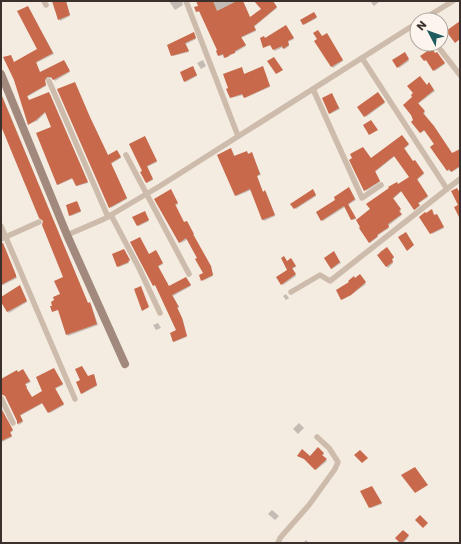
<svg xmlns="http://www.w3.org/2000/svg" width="461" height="544" font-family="Poppins,sans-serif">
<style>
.shadow{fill:#0003}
.building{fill:#c8694b}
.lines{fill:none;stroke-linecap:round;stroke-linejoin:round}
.street{stroke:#cdbbac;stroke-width:5.5}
.secondary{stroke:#a18a7d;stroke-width:8}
</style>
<rect width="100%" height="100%" fill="#f4ebe1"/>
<!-- shadow -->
<g class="shadow">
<path d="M55,1H66L70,16L60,21L54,2Z"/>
<path d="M169,1H182L183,5L175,10Z"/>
<path d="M197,1H243L250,18L262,9L256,1H272L277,8L254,27L256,31L241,38L246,46L226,58L224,55L219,56V51L201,11L197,12L200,6Z"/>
<path d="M370,1H380L374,6Z"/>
<path d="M28,8L54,54L36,63L40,73L65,62L70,72L55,81L53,78H48L45,81L46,86L27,97L29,101L50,94L88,183L77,186L74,178L58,185L57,184L53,128L46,112L37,121L29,124L14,63L38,50Z"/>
<path d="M314,13L317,18L304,25Z"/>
<path d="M287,27L294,39L288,42L289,46L285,49L283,47L275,51L271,45L264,47L265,39Z"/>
<path d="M194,34L196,39L186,44L189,52L173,56L169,46Z"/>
<path d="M328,35L343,61L333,68L316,41Z"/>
<path d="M437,53L445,64L435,71L427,60L426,61L422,56Z"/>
<path d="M405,54L409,61L399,68L394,60Z"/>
<path d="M203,60L206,66L201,69L197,63Z"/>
<path d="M193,68L197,76L186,82L185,81Z"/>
<path d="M263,68L270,87L245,98L243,95L231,98V97L242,69L245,75Z"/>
<path d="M75,83L90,119L108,156L117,151L121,158L111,164L127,199L111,208Z"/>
<path d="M429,84L435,91L418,104L425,113L424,114L452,155L460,150V167L452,172L451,170L448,171L432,148L436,145L425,130L421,133L420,132L411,114Z"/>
<path d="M1,93L88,304H91L98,325L68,336L59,310L65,277L44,221L1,123Z"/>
<path d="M378,93L385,103L366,117L359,107Z"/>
<path d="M332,95L340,109L330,114V113Z"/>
<path d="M402,136L409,145L404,149L413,162L414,161L424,174L417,180L428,197L418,204L420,206L415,210L402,191L393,199L401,211L399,212L402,215L388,226L389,228L377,236L378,237L370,243L360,228H361L356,219L352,220L345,207L323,221L322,220L336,200L350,189L356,200L348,205L357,220L398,185L411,177L395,156L375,172L380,182L366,191L351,160H371Z"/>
<path d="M146,138L157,162L147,167L153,180L147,183L143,172Z"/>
<path d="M232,150L235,157L247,152L249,155L252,154L261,175L257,176L263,193L266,192L275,216L264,221L263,220L251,190L237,196L236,195Z"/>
<path d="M171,191L178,204L175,206L184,223H187L194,235L193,236L211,268L213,276L203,281L204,273L199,258L188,239L181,243L180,242Z"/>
<path d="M314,191L316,196L296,209L292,204Z"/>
<path d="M78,203L81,212L71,216L70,215Z"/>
<path d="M432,212L435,216H438L444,228L432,234L420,217Z"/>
<path d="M145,213L149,221L139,226L138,225Z"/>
<path d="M140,238L149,255L157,252L163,264L158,267L169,287L186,278L191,286L173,296L179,308H177L183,320L187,337L174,342V341L178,331L156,286L154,285Z"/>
<path d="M5,248L17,278L1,286V249Z"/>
<path d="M388,249L394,258L392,260L393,263L388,268L379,256Z"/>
<path d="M125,251L130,261L128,262L129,263L119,267H118Z"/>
<path d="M334,253L341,263L332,269L331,268Z"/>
<path d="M292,260L296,267L292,269L296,276L283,285L278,278L288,270L287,262Z"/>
<path d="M360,276L366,284L351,295L342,300L351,282Z"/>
<path d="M20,287L27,302L9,313L1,298Z"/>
<path d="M286,294L289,298L286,300L283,296Z"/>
<path d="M158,323L161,328L156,330L153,325Z"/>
<path d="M55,370L63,385L55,389L64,405L50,413L43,403L20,416L23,422L19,425L6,396L2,394L1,395L4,393L1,387V380L24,371L31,382L25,385L27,388L26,389L32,398L43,391Z"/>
<path d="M94,376L97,386L82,394L88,377Z"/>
<path d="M1,408L13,431L10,433L12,437L2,442Z"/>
<path d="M299,423L304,428L298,434L293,429Z"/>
<path d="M318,449L324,454L322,456L327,461L316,470L306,460L299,456L310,457Z"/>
<path d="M373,488L382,504L371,508L370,507Z"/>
<path d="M272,510L279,516L275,520L268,514Z"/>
<path d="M403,531L409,536L404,543H402Z"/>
<path d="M306,540L309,543H303Z"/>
</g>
<!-- building -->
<g class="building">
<path d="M52,1H66L70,15L58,20Z"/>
<path d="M196,1H213L217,11L237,1H243L250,17L261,9L254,1H273L277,7L254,26L256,30L241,37L246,45L235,51V53L229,55V56L224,58L223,54L218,56L216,51L217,50L199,11L196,12L194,7L198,6Z"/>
<path d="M28,6L53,53L36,62L40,72L64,60L70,71L53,80L51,77H47L45,80L46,85L27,96L29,100L49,92L88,182L76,186L72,178L57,185L36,133L51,127L45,112L36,120L28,125L14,80L3,57L11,55L14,62L37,49L17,11Z"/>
<path d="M314,12L317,17L303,25L300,20Z"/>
<path d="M460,21V39L455,43L446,31Z"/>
<path d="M286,25L294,38L288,41L289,45L283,49L282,46L273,50L270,45L263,48L260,38L264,36L265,38Z"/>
<path d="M318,30L322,36L327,33L343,60L331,67L314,41L317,39L313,33Z"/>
<path d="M194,32L196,38L185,43L189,51L171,56L167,45Z"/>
<path d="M432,48L435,53L437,52L445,63L433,71L426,60L424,61L420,56Z"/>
<path d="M405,52L409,59L397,68L392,60Z"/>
<path d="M274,57L283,70L276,74L267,61Z"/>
<path d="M193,66L197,75L184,82L180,72Z"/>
<path d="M263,66L270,86L244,98L242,94L230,98L226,89L228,88L223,74L242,67L244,74Z"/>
<path d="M420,76L427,85L429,82L434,90L418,103L425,111L423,113L434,126L452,153L460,149V166L451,172L449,169L447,171L430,147L434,144L424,130L420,133L411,122L413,120L411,115L403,105L412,97L411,95L413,93L407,86Z"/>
<path d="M75,82L90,117L108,155L117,150L121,157L111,163L127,198L109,208L57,89Z"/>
<path d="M378,92L385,102L364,117L357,107Z"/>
<path d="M332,93L339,108L329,114L322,98Z"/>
<path d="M1,94L88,303L90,302L97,324L66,335L58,310L52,312L50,306H52L51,302L54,300L53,297L60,294L54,281L63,277L42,225L43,221L39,218L1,126Z"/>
<path d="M371,120L378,130L369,135L363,125Z"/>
<path d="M402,135L409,144L404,148L413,161L415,160L424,173L417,179L428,196L418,203L420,205L414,210L401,191L393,198L401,209L399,211L402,214L388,224L389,227L377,235L378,236L369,243L359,228L360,227L356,220L370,209L366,204L389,188L388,187L397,182L398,184L409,177L394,156L375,171L380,181L364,191L349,160L352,158L350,154L363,147L371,158Z"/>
<path d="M145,136L157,161L147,166L153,179L146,183L140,172L142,171L129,144Z"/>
<path d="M231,148L234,156L247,151L248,154L252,152L260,174L257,176L263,192L265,190L275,215L262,220L250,189L235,196L217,155Z"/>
<path d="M349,187L355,199L348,204L356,218L351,220L344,206L321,221L316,212L335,200L334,197Z"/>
<path d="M457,188L460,193V219L454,207L458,205L451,191Z"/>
<path d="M171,189L178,203L175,204L184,222L187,221L194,234H193L211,266L213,275L201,281L199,275L203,273L195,259L197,258L186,238L179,243L154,199Z"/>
<path d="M313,189L316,195L294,209L290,204Z"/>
<path d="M77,201L81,211L69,216L66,205Z"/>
<path d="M432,209L434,215L437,214L444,227L430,234L419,217L425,212L426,213Z"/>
<path d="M145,211L149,220L137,226L132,217Z"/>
<path d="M406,232L414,245L407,251L398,237Z"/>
<path d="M140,237L149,254L156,250L163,263L158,266L169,286L186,277L191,285L172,295L179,307H177L182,318L187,336L173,342L170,333L176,330L155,285L153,286L130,242Z"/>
<path d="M1,243H3L16,275V277L1,285Z"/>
<path d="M387,247L394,257L392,259L393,262L386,267L377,255L380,253H379Z"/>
<path d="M124,249L130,260L128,261L129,262L117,267L112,254Z"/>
<path d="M334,251L340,262L331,269L324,258Z"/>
<path d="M284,256L287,261L291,258L296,266L292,268L296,274L281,285L276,277L287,270L281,258Z"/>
<path d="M360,274L366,282L351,295L341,300L336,290L349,282L348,281L354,276L355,278Z"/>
<path d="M20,285L27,301L7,312L1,302V297Z"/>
<path d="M141,286L149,307L142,311L134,289Z"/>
<path d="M82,366L88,376L94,374L97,385L81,394L76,382L80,380L75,369Z"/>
<path d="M54,368L63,384L55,388L64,404L48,413L42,403L20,415L23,421L17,424V421L5,396L1,394V379L17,370L18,372L23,369L30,381L25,384L27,387H26L32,397L42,391L36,377Z"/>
<path d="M1,408L13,430L10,432L12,436L1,441Z"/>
<path d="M318,447L324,453L322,455L327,459L315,470L304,459L297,456L302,449L310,456Z"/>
<path d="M360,450L368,458L362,463L354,455Z"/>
<path d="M415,467L428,485L415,493L401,475Z"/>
<path d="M372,486L382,503L369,508L360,491Z"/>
<path d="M420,515L428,523L423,528L415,520Z"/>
<path d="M403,530L409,535L402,543H400L395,538Z"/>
</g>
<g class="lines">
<!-- street -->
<g class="street">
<path d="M44,1L46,5"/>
<path d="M186,1L238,136"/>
<path d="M422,20L453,1"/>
<path d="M436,44L460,75"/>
<path d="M362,58L447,189L460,179"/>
<path d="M49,81L108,217"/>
<path d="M313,89L362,198L381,185"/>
<path d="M126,155L189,274"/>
<path d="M111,215L139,268L160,313"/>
<path d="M1,226L75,399"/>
<path d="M67,235L104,219L160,186L417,23"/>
<path d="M1,239L39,222"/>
<path d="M291,292L320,275L330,281L447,189"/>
<path d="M1,398L13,423"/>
<path d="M278,543L280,538L309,505L335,469L338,462L329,448L317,437"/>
</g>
<!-- secondary -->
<path class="secondary" d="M1,74L67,235L125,364"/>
</g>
<!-- border -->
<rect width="461" height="544" fill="none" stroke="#3b302b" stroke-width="4"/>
<!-- north arrow -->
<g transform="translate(429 32) rotate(311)"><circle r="19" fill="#fbf5ee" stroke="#aea6a0"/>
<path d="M0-3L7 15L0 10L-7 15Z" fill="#1f5a5e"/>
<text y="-6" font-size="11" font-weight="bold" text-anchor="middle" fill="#3b302b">N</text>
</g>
</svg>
